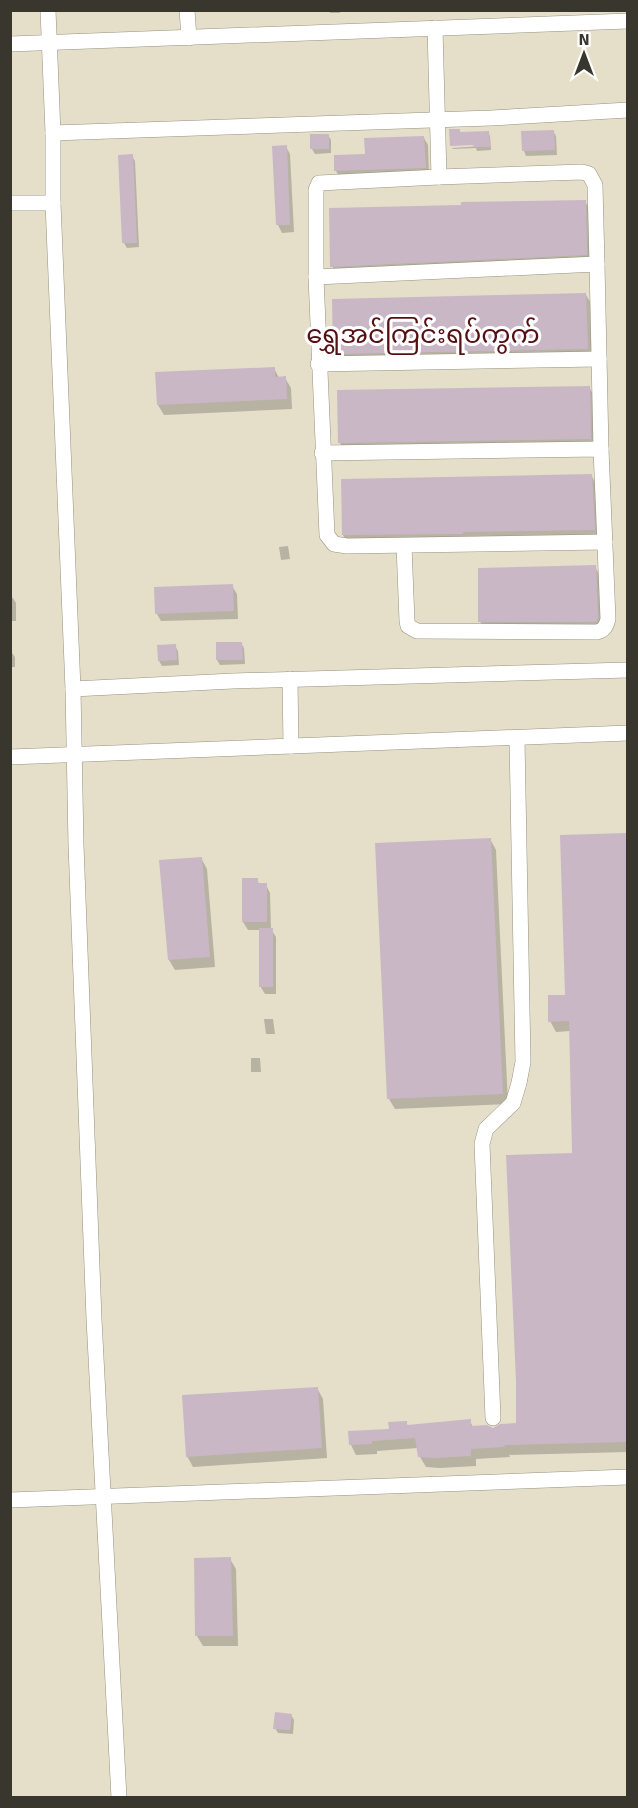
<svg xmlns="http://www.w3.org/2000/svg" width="638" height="1808" font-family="Signika,'Noto Sans Myanmar',sans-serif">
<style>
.shadow{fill:#0003}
.building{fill:#cab7c6}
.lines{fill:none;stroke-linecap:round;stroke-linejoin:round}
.minor-casing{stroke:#96917e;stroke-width:16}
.minor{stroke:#fff;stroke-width:15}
.labels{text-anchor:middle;stroke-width:6;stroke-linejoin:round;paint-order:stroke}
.quarter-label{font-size:26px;fill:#551013;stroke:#fff}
</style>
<rect width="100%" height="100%" fill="#e5dfca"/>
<!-- shadow -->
<g class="shadow">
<path d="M329,10H340V13H330Z"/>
<path d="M553,131L556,136L557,155L526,156L524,151L523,132Z"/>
<path d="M488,133L490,136L491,150L477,151L476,148L453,149L452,148L481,146Z"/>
<path d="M328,135L331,140V153L315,154L312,149Z"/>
<path d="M424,138L428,145L429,175L340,178L336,171L335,157L366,156Z"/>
<path d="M286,147L290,154L294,232L282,233L278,225Z"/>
<path d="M132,156L135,161L139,247L127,248L124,243Z"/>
<path d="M585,201L591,212L592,265L338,277L332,266Z"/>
<path d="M586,295L592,305L593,360L340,364L334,354Z"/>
<path d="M274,368L279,378H285L291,388L292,409L164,415L158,405Z"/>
<path d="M589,387L595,398L596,450L346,453L340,443Z"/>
<path d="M591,475L597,486L600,540L349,545L343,535Z"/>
<path d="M288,546L290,559L281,560L279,547Z"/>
<path d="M595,567L601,577L602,632H486L480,621Z"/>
<path d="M232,586L237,594L238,619L161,621L157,614Z"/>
<path d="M10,598H13L16,603V621H10Z"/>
<path d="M241,643L244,648L245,664L220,665L217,660Z"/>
<path d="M175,646L178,651L179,665L162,666L159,661Z"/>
<path d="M10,650L15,657V667H11V675Z"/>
<path d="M628,834V1452L509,1455L510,1457L476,1459V1466L440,1468L426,1467L420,1457L418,1448L377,1451V1454L356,1455L351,1445L390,1431L406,1422L408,1426L470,1421L473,1427L493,1429L517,1425L573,1154L570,1031L556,1032L550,1021L566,996L562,836Z"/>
<path d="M490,839L496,850L508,1104L395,1109L389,1099Z"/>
<path d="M201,858L207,869L215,967L175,970L169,960L161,862Z"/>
<path d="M257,880L260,885H266L270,893L271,929L276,937V994H265L260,986V930H248L243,922Z"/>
<path d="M264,1019H273L275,1034H266Z"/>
<path d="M251,1058H260L261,1072H251Z"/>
<path d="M317,1388L323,1399L327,1458L193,1467L187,1456Z"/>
<path d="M230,1559L236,1569L238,1646H203L197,1636Z"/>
<path d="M291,1715L294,1720L293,1734L278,1733L275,1728Z"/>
</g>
<!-- building -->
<g class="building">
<path d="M449,129H460V132L489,131L490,147H474L473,145L450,146Z"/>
<path d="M554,130L555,150L522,151L521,131Z"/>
<rect x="310" y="134" width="19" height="15"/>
<path d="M424,136L426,168L334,171V155L365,154L364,138Z"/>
<path d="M287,145L290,225H276L272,146Z"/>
<path d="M133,154L137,243H122L118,155Z"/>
<path d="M586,200L587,255L330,267L329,208L461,205V202Z"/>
<path d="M586,293L588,349L333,354L332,299Z"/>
<path d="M275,367V377L286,376L287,399L157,405L155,372Z"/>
<path d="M590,386L591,439L338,443L337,390Z"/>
<path d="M592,474L595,530L463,532V534L342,535L341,479Z"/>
<path d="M596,565L598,618L596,622H478V568Z"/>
<path d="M233,584L234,611L155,614L154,587Z"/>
<path d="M216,642H242L243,660H216Z"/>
<path d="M176,644L177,660L158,661L157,645Z"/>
<path d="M627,833V1442L504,1445L505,1447L471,1449V1456L434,1458L418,1457L415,1438L372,1441V1444L349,1445L348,1431L389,1429L388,1422L407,1421V1425L471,1419V1426L487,1425L493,1428L500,1424L516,1423V1381L506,1155L572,1153L569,1021L548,1022V995H565L560,835Z"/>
<path d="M491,838L503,1094L387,1099L375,843Z"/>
<path d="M202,857L210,957L168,960L159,860Z"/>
<path d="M242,878H258V883H267V922H242Z"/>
<rect x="259" y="928" width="14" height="59"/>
<path d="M318,1387L322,1448L186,1457L182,1395Z"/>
<path d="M231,1557L233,1636H195L194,1558Z"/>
<path d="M275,1712L292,1714L290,1730L273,1729Z"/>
</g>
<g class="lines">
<defs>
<g id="minor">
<path d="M48,10L53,133V203L73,689L76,845L94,1319L119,1798"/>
<path d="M187,10L189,38"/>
<path d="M435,28L439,177L582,172L589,174L595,185L597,264"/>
<path d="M10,44L628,21"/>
<path d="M53,133L491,118L628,110"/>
<path d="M439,177L319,183L316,190V277L597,264L601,449"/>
<path d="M10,203H53"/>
<path d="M316,277L327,535L334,544L347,546L605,542"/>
<path d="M318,364L599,359"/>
<path d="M322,453L601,449L608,619C606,627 604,630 597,632L417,631L408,626L407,621L404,546"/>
<path d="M290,679L291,746"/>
<path d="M73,689L233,681L628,670"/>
<path d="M10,757L628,733"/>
<path d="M493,1418L482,1144L486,1129L513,1103L519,1083L523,1062L517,739"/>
<path d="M10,1500L628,1477"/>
</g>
</defs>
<!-- minor casing -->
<use href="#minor" class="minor-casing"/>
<!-- minor -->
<use href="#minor" class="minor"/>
</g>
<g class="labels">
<!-- quarter labels -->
<g class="quarter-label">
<text x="423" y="343">ရွှေအင်ကြင်းရပ်ကွက်</text>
</g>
</g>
<!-- border -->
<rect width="638" height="1808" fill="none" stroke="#38362d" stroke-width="24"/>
<!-- north arrow -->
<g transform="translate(584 54)" stroke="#ffffff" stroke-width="4.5" paint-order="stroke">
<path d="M0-4.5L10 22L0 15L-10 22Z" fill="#38362d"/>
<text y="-9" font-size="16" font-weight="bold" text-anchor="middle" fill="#38362d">N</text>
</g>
</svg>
